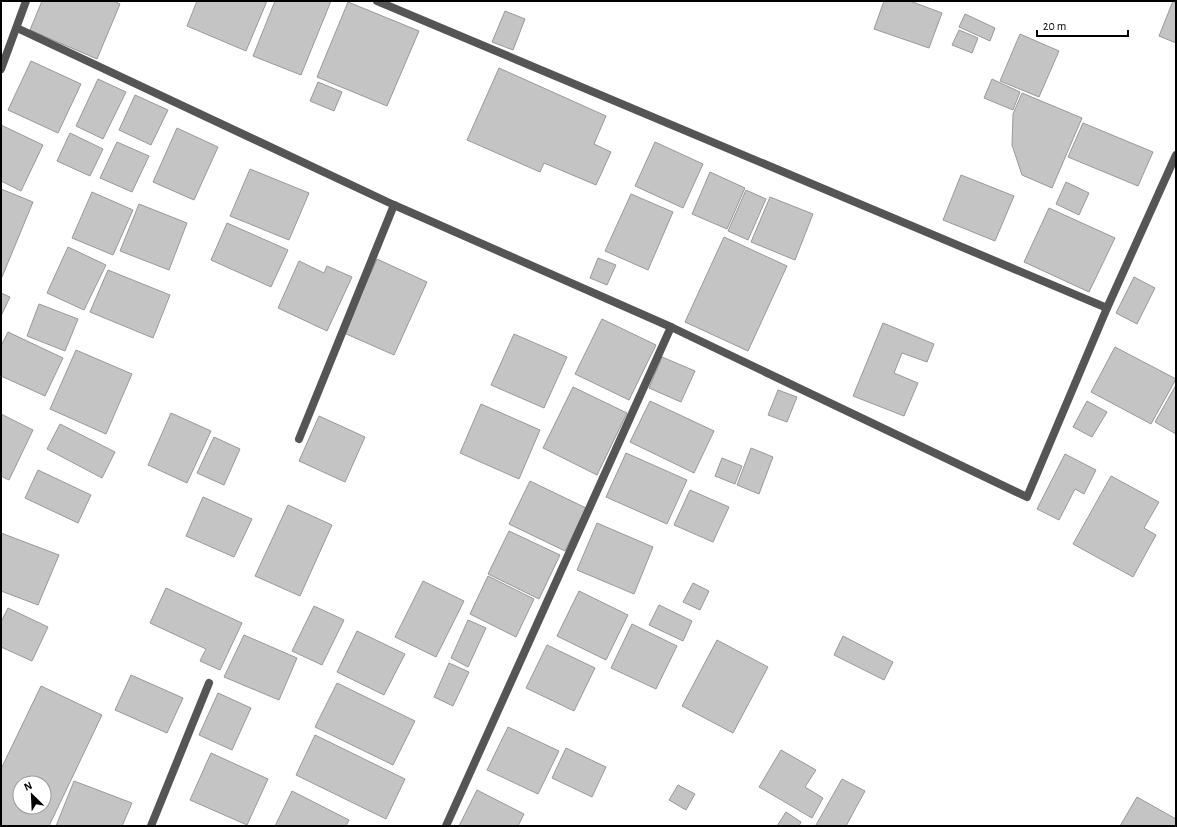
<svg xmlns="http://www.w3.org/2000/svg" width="1177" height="827" font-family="'Alegreya Sans',sans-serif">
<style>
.building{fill:#c4c4c4;stroke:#999;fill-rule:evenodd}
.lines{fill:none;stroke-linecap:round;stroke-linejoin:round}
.street{stroke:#555;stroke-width:8}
</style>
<rect width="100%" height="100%" fill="#fff"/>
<!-- building -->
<g class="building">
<path d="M42,1H114L120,4L97,59L30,30Z"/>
<path d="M197,1H267L246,51L187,26Z"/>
<path d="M275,1H331L301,75L253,56Z"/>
<path d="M884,1H910L942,13L929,48L874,29Z"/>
<path d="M1173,1H1176V43L1159,36Z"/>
<path d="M348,2L419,31L387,106L317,77Z"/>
<path d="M505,11L525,19L513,50L492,42Z"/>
<path d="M965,14L995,28L990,41L959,27Z"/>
<path d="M959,30L978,38L972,53L952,45Z"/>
<path d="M1020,34L1059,51L1039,97L1000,81Z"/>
<path d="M31,61L81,84L58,133L8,110Z"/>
<path d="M499,68L606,116L594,144L611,152L596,185L544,163L540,172L467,140Z"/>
<path d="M98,79L126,92L103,139L76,126Z"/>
<path d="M992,79L1020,92L1013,110L984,98Z"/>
<path d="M318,82L342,92L334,111L310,101Z"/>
<path d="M1022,93L1082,118L1052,188L1022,175L1012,145L1013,114Z"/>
<path d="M135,95L168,110L151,145L119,130Z"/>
<path d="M1083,123L1153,152L1138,186L1068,157Z"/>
<path d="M1,125L43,145L21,191L1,181Z"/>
<path d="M177,128L218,147L194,200L153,182Z"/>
<path d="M70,133L103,149L90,176L57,161Z"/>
<path d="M117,142L149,156L132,192L100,178Z"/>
<path d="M655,142L703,164L683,208L635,186Z"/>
<path d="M250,169L309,193L289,240L230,216Z"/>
<path d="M710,172L745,188L727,229L692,214Z"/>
<path d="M961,175L1014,196L995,241L943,220Z"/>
<path d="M1066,182L1089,193L1079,215L1056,204Z"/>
<path d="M1,189L33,202L2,277L1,276Z"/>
<path d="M746,190L766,199L748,240L728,231Z"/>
<path d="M92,192L133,210L113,255L72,238Z"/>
<path d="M631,194L673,212L648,270L605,251Z"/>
<path d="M770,197L813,214L795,260L751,242Z"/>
<path d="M139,204L187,223L169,270L120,251Z"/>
<path d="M1049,208L1115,238L1089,292L1024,262Z"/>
<path d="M227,223L288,250L271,287L211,260Z"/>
<path d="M724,237L787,266L748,351L685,322Z"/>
<path d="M68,247L106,265L84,310L47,293Z"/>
<path d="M598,258L616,265L607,285L590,278Z"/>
<path d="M377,259L427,282L394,355L344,333Z"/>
<path d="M299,261L324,273L327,266L352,277L327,331L278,308Z"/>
<path d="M108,270L170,295L153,338L90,312Z"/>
<path d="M1134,277L1155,288L1137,324L1116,313Z"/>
<path d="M1,293L10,297L1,316Z"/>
<path d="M39,304L78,319L65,351L27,336Z"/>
<path d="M602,319L656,345L629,400L575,374Z"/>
<path d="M883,323L934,344L927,362L902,353L894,373L918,383L904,416L853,396Z"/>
<path d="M8,332L63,358L45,396L1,376V346Z"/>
<path d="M514,334L567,357L544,408L491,385Z"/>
<path d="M1115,347L1176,379L1151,424L1091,392Z"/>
<path d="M76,350L132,374L106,434L50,409Z"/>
<path d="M662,357L695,371L681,402L649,388Z"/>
<path d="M1176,385V434L1155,422Z"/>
<path d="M573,387L627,413L597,475L543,448Z"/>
<path d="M778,390L797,397L787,422L768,415Z"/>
<path d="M650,401L714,431L694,473L630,442Z"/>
<path d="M1087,401L1107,412L1092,437L1073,427Z"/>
<path d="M481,404L540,430L519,479L460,453Z"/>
<path d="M171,413L211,431L187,483L148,465Z"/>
<path d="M1,414L33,430L9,480L1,476Z"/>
<path d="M319,416L365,437L345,482L299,461Z"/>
<path d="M60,424L115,452L102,478L47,449Z"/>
<path d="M214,437L240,449L224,485L197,473Z"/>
<path d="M751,448L773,457L759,494L737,485Z"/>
<path d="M626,453L687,480L667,524L606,497Z"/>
<path d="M1065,454L1096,470L1084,494L1075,489L1059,520L1037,509Z"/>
<path d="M722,458L742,466L735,484L715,476Z"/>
<path d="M38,470L91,495L78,523L25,498Z"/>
<path d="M1111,476L1159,502L1144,528L1156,535L1133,577L1073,544Z"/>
<path d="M530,481L586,508L565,551L509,524Z"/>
<path d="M690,490L729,507L713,542L674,525Z"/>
<path d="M203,497L252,519L234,557L186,536Z"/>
<path d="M288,505L332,525L300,596L255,576Z"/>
<path d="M597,523L653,547L634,594L577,570Z"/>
<path d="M509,531L560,555L539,599L488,574Z"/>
<path d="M1,533L59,555L38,605L1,591Z"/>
<path d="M488,576L534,599L516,637L470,614Z"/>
<path d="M423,581L464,601L436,657L395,637Z"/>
<path d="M693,583L709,591L700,610L683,602Z"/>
<path d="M166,588L242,623L220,670L200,661L206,649L150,623Z"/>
<path d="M579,591L628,615L606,660L557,636Z"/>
<path d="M659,605L692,621L683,641L649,625Z"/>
<path d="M314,606L344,620L322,665L292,651Z"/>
<path d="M8,608L48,627L32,661L1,647V622Z"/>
<path d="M468,620L486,628L468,667L451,658Z"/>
<path d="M632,624L677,646L656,689L611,668Z"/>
<path d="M357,631L405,654L384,695L337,672Z"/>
<path d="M244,635L297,658L279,700L224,677Z"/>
<path d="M843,636L893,662L884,680L834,655Z"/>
<path d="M717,640L768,667L733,733L682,706Z"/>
<path d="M547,645L595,668L574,711L526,688Z"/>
<path d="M449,663L469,672L453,706L434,697Z"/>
<path d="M131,675L183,698L167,733L115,710Z"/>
<path d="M337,683L415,721L393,765L315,727Z"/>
<path d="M41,686L102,715L49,826H2L1,825V769ZM20,783H44V807H20Z"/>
<path d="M218,693L251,708L232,750L199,735Z"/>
<path d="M508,727L559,751L538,794L487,770Z"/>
<path d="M315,735L405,779L386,819L296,775Z"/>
<path d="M566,748L606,767L592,797L552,778Z"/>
<path d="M781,750L816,770L805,787L823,798L812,818L759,787Z"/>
<path d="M211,753L268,779L247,825L190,800Z"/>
<path d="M842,779L865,791L846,826H818L816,825Z"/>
<path d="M74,781L132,803L122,826H56Z"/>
<path d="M678,785L695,794L686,810L669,800Z"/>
<path d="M477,790L524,814L518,826H459Z"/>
<path d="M292,791L349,820L346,826H275Z"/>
<path d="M1137,797L1176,819V826H1120Z"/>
<path d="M786,812L801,822L799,826H777Z"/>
</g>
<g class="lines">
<!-- street -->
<g class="street">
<path d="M377,1L1107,308"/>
<path d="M17,28L394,205L671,327L1027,497L1107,308L1176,155"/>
<path d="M1,69L26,1"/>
<path d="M299,439L394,205"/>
<path d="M151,826L209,683"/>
<path d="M446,826L671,327"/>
</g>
</g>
<!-- border -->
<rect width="1177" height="827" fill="none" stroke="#000000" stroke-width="4"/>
<!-- north arrow -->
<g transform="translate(32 795) rotate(336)"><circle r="19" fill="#ffffff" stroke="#999999"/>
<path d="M0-3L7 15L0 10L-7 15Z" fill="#000000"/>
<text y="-6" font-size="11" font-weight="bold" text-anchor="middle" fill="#000000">N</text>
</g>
<!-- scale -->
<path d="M1037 30v6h91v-6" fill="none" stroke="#000000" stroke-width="2"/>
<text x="1043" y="30" font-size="12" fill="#000000" stroke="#ffffff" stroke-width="3" paint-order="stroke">20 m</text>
</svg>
